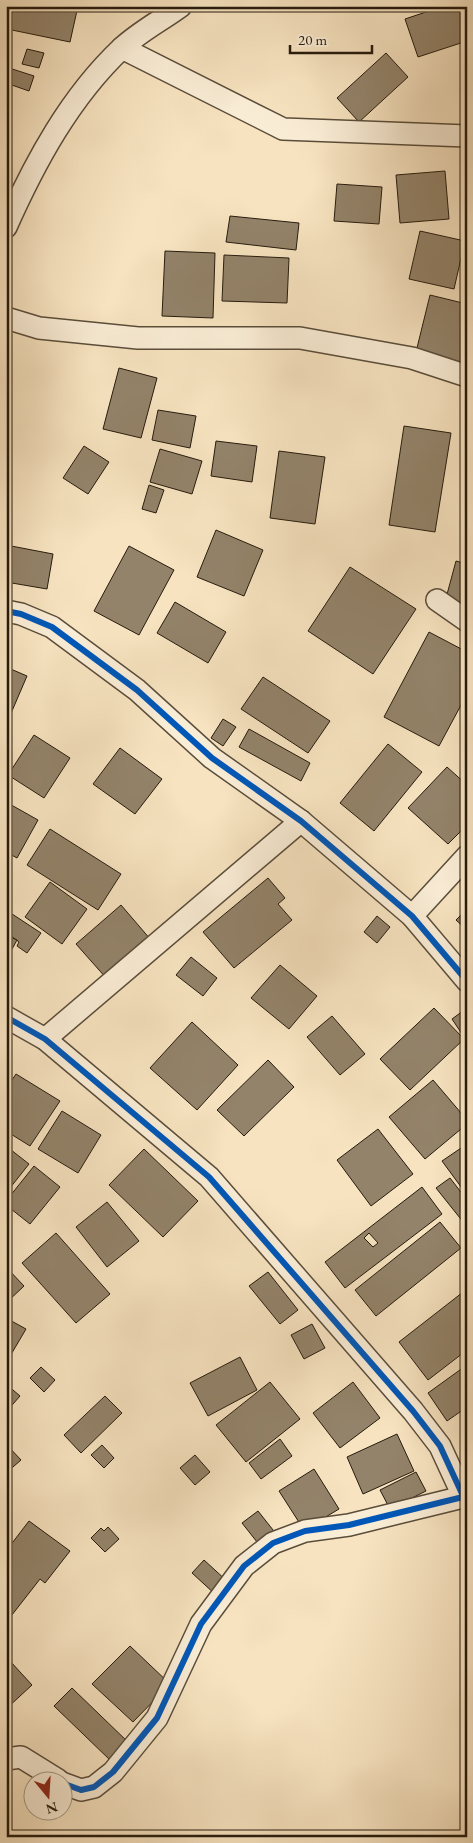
<svg xmlns="http://www.w3.org/2000/svg" width="473" height="1843" font-family="'EB Garamond',serif">
<style>
.building{fill:#93836a;stroke:#261b0d;fill-rule:evenodd}
.lines{fill:none;stroke-linecap:round;stroke-linejoin:round}
.minor-casing{stroke:#5a4d3a;stroke-width:24}
.minor{stroke:#faedd6;stroke-width:21}
.cycleway-casing{stroke:#faedd6;stroke-width:9}
.cycleway{stroke:#0057b8;stroke-width:6}
</style>
<rect width="100%" height="100%" fill="#f7e3c0"/>
<filter id="stains"><feTurbulence type="fractalNoise" baseFrequency=".004" numOctaves="4"/><feColorMatrix values="0 0 0 0 .2 0 0 0 0 .09 0 0 0 0 .02 0 0 0 .5 -.17"/></filter>
<radialGradient id="worn" r=".72"><stop offset=".6" stop-color="#630" stop-opacity="0"/><stop offset="1" stop-color="#630" stop-opacity=".3"/></radialGradient>
<!-- building -->
<g class="building">
<path d="M12,6H78L70,42L7,29Z"/>
<path d="M444,6H467V41L418,57L405,19Z"/>
<path d="M27,49L44,53L39,68L22,64Z"/>
<path d="M386,53L408,77L359,122L337,98Z"/>
<path d="M6,67L34,76L29,91L6,83Z"/>
<path d="M445,171L449,219L400,223L396,175Z"/>
<path d="M337,184L382,187L379,224L334,221Z"/>
<path d="M230,216L299,223L296,250L226,242Z"/>
<path d="M420,231L465,241L454,289L409,279Z"/>
<path d="M165,251L215,253L213,318L162,316Z"/>
<path d="M224,255L289,258L287,303L222,301Z"/>
<path d="M430,295L467,304V364L416,352Z"/>
<path d="M119,368L157,378L141,438L103,429Z"/>
<path d="M158,410L196,416L190,448L152,440Z"/>
<path d="M404,426L451,433L435,532L389,525Z"/>
<path d="M216,441L257,446L252,482L211,476Z"/>
<path d="M84,446L109,462L88,494L63,478Z"/>
<path d="M160,449L202,461L192,494L150,482Z"/>
<path d="M279,451L325,457L315,524L270,518Z"/>
<path d="M149,485L164,490L156,513L142,509Z"/>
<path d="M216,530L263,550L244,596L197,577Z"/>
<path d="M6,545L53,554L47,589L6,582Z"/>
<path d="M129,546L174,570L139,635L94,611Z"/>
<path d="M456,561L467,564V604L446,598Z"/>
<path d="M350,567L416,609L373,674L308,631Z"/>
<path d="M175,602L226,632L208,663L157,633Z"/>
<path d="M429,632L467,652V694L439,746L384,717Z"/>
<path d="M6,667L27,676L6,725Z"/>
<path d="M263,677L330,721L308,753L241,709Z"/>
<path d="M223,719L236,727L223,746L211,738Z"/>
<path d="M249,729L310,763L301,781L239,747Z"/>
<path d="M34,735L70,758L44,798L8,775Z"/>
<path d="M388,744L422,772L374,831L340,803Z"/>
<path d="M120,748L162,779L135,814L93,784Z"/>
<path d="M447,767L467,785V825L448,844L408,808Z"/>
<path d="M6,802L38,820L17,858L6,852Z"/>
<path d="M50,829L121,874L98,910L27,865Z"/>
<path d="M268,878L285,898L278,904L292,920L234,968L203,932Z"/>
<path d="M50,882L87,909L62,944L25,917Z"/>
<path d="M121,905L151,940L107,979L76,944Z"/>
<path d="M467,909V930L456,920Z"/>
<path d="M6,910L41,933L27,953L17,946L19,942L6,932Z"/>
<path d="M377,916L390,927L377,943L364,932Z"/>
<path d="M6,935L17,940L6,960Z"/>
<path d="M191,957L217,978L203,996L176,975Z"/>
<path d="M280,965L317,996L289,1029L251,998Z"/>
<path d="M434,1008L464,1039L410,1090L380,1059Z"/>
<path d="M467,1008V1030L462,1034L452,1019Z"/>
<path d="M332,1016L365,1054L340,1075L307,1037Z"/>
<path d="M192,1022L238,1065L197,1110L150,1068Z"/>
<path d="M268,1060L294,1087L244,1136L217,1110Z"/>
<path d="M16,1074L60,1101L30,1146L6,1131V1089Z"/>
<path d="M433,1080L467,1120V1124L425,1159L389,1117Z"/>
<path d="M62,1111L101,1135L78,1173L38,1149Z"/>
<path d="M378,1129L413,1174L371,1206L337,1160Z"/>
<path d="M467,1144V1195L442,1161Z"/>
<path d="M6,1146L29,1164L6,1193Z"/>
<path d="M144,1149L198,1201L163,1237L109,1185Z"/>
<path d="M34,1166L60,1187L30,1224L6,1205V1201Z"/>
<path d="M450,1178L467,1200V1221L464,1223L436,1188Z"/>
<path d="M422,1187L442,1214L345,1288L325,1262ZM369,1233L378,1243L373,1247L364,1238Z"/>
<path d="M107,1202L139,1241L107,1267L76,1227Z"/>
<path d="M440,1222L461,1248L376,1316L355,1290Z"/>
<path d="M56,1233L110,1294L76,1323L22,1263Z"/>
<path d="M6,1267L24,1286L6,1303Z"/>
<path d="M268,1272L298,1310L280,1324L249,1286Z"/>
<path d="M467,1289V1350L428,1380L399,1342Z"/>
<path d="M6,1318L26,1329L6,1363Z"/>
<path d="M312,1324L325,1348L304,1359L291,1335Z"/>
<path d="M240,1357L257,1390L208,1416L190,1383Z"/>
<path d="M41,1367L55,1380L44,1392L30,1378Z"/>
<path d="M464,1367L467,1371V1407L447,1421L428,1393Z"/>
<path d="M270,1382L300,1419L246,1462L216,1425Z"/>
<path d="M353,1382L380,1418L340,1448L313,1413Z"/>
<path d="M6,1384L20,1396L6,1412Z"/>
<path d="M105,1396L122,1413L81,1453L64,1435Z"/>
<path d="M397,1434L414,1471L363,1494L347,1457Z"/>
<path d="M280,1439L292,1456L261,1479L249,1463Z"/>
<path d="M6,1444L21,1460L6,1473Z"/>
<path d="M102,1445L114,1458L104,1468L91,1455Z"/>
<path d="M195,1455L210,1472L195,1485L180,1468Z"/>
<path d="M314,1469L339,1509L304,1530L279,1491Z"/>
<path d="M416,1472L426,1491L390,1509L380,1490Z"/>
<path d="M258,1511L277,1535L261,1547L242,1523Z"/>
<path d="M29,1521L70,1551L45,1583L40,1579L8,1620L6,1619V1551Z"/>
<path d="M108,1527L119,1539L105,1552L91,1538L101,1528L104,1531Z"/>
<path d="M204,1560L228,1582L216,1595L192,1573Z"/>
<path d="M130,1646L170,1684L133,1722L92,1684Z"/>
<path d="M10,1661L32,1685L6,1709V1664Z"/>
<path d="M72,1688L129,1743L111,1761L54,1706Z"/>
</g>
<g class="lines">
<defs>
<g id="minor">
<path d="M122,48L283,129L467,136"/>
<path d="M6,227C35,162 70,97 122,48C139,32 162,20 181,6"/>
<path d="M6,318L39,328L138,338H300L412,358L467,376"/>
<path d="M437,600L467,621"/>
<path d="M6,611L21,614L52,627L137,690L212,758L301,821L412,916L467,981"/>
<path d="M412,916L467,856"/>
<path d="M6,1017L45,1039L209,1177L413,1411L440,1446L464,1498"/>
<path d="M45,1039L301,821"/>
<path d="M6,1759L21,1757L58,1780"/>
<path d="M62,1783L81,1790L94,1787L113,1772L157,1718L201,1624L244,1566L273,1543L305,1531L349,1525L467,1496"/>
</g>
</defs>
<!-- minor casing -->
<use href="#minor" class="minor-casing"/>
<!-- minor -->
<use href="#minor" class="minor"/>
<defs>
<g id="cycleway">
<path d="M6,611L21,614L52,627L137,690L212,758L301,821L412,916L467,981"/>
<path d="M6,1017L45,1039L209,1177L413,1411L440,1446L464,1498"/>
<path d="M62,1783L81,1790L94,1787L113,1772L157,1718L201,1624L244,1566L273,1543L305,1531L349,1525L467,1496"/>
</g>
</defs>
<!-- cycleway casing -->
<use href="#cycleway" class="cycleway-casing"/>
<!-- cycleway -->
<use href="#cycleway" class="cycleway"/>
</g>
<!-- margin -->
<rect width="473" height="1843" fill="none" stroke="#f7e3c0" stroke-width="25"/>
<rect x="8" y="8" width="458" height="1828" fill="none" stroke="#261b0d" stroke-width="2.5"/>
<rect x="12" y="12" width="448" height="1818" fill="none" stroke="#261b0d"/>
<!-- north arrow -->
<g transform="translate(48 1796) rotate(162)"><circle r="24" fill="#faedd6" stroke="#a59986"/>
<path d="M0-4L9 19L0 12L-9 19Z" fill="#8f2418"/>
<text y="-8" font-size="14" font-weight="bold" text-anchor="middle" fill="#261b0d">N</text>
</g>
<!-- scale -->
<path d="M290 45v8h82v-8" fill="none" stroke="#261b0d" stroke-width="2.5"/>
<text x="298" y="45" font-size="15" fill="#261b0d" stroke="#faedd6" stroke-width="4" paint-order="stroke">20 m</text>
<rect width="100%" height="100%" filter="url(#stains)"/>
<rect width="100%" height="100%" fill="url(#worn)"/>
</svg>
